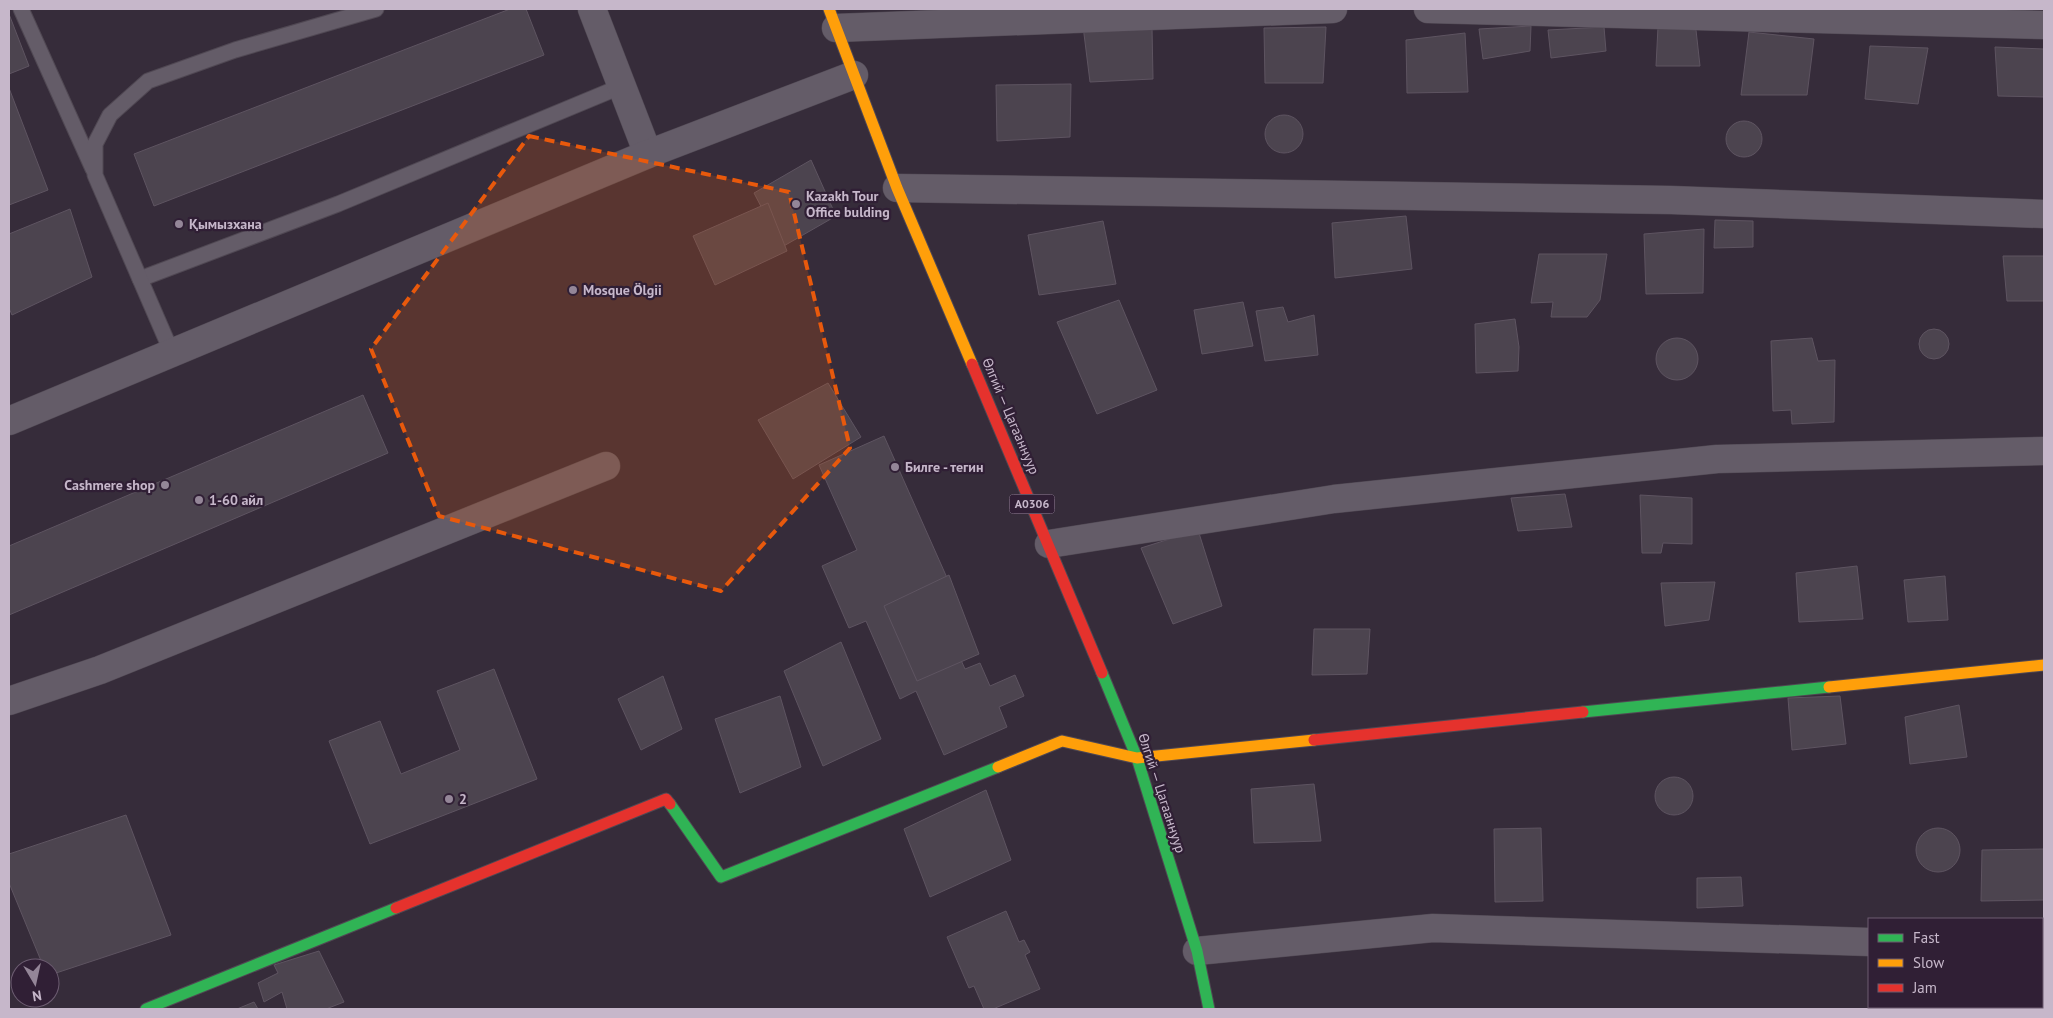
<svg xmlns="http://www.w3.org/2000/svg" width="2053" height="1018" font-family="'PT Sans',sans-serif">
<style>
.building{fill:#4c444f;stroke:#5e5461}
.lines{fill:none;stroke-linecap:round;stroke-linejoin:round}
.lane-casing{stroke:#504853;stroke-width:17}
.street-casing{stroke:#504853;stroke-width:29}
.fast-casing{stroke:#504853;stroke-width:13}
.slow-casing{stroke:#504853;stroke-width:13}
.jam-casing{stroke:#504853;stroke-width:13}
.lane{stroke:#645c68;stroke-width:15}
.street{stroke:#645c68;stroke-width:28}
.fast{stroke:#30b455;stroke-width:11}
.slow{stroke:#ff9f0a;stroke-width:11}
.jam{stroke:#e5322d;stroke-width:11}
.marked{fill:#e8590c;fill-opacity:0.2;stroke:#e8590c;stroke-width:4;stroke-dasharray:10 6;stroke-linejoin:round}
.poi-dot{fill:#948698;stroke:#301f35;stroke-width:2}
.labels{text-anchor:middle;stroke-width:4.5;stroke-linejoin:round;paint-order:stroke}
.shield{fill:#301f35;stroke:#99899d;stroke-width:1}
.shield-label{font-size:12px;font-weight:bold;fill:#c6b7ca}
.poi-label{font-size:14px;font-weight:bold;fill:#c6b7ca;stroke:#301f35;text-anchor:start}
.street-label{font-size:14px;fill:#c6b7ca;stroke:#301f35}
</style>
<rect width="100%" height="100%" fill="#362c3a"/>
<!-- building -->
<g class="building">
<path d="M510,9H526L544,55L154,206L134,154Z"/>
<path d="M9,14L29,66L9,74Z"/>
<path d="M1083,26L1152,28L1153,79L1090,82Z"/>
<path d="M1531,26L1530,51L1483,59L1479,29Z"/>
<path d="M1326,27L1323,83H1265L1264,28Z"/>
<path d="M1604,27L1606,51L1551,58L1548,30Z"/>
<path d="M1658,27L1696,30L1700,66H1656Z"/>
<path d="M1749,32L1814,39L1807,95H1741Z"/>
<path d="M1465,33L1468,92L1407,93L1406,40Z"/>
<path d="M1870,46L1928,48L1918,104L1865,99Z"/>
<path d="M1995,47L2044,49V97L1998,96Z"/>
<path d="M1071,84L1070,137L997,141L996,85Z"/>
<path d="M9,88L48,190L9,205Z"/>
<circle cx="1284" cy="134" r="19"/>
<circle cx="1744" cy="139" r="18"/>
<path d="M811,160L836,216L782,247L754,193Z"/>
<path d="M768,203L787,251L715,285L693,236Z"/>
<path d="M70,209L92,277L12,315L9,308V234Z"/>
<path d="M1406,216L1412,269L1335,278L1332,223Z"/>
<path d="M1715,220L1753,221V247L1714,248Z"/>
<path d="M1103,221L1116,284L1039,295L1028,235Z"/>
<path d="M1704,229L1703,293L1646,294L1644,234Z"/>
<path d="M1539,254H1607L1600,300L1587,317H1551L1553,302L1531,303Z"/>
<path d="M2003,256H2044V301H2007Z"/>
<path d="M1119,300L1157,390L1097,414L1057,322Z"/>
<path d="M1243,302L1253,346L1202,354L1194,310Z"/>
<path d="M1283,307L1288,322L1314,315L1318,355L1265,361L1256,311Z"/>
<path d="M1515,319L1519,347L1518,371L1476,373L1475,324Z"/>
<circle cx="1934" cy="344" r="15"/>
<path d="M1812,338L1818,361L1835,360L1834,422L1792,424L1791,410L1773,411L1771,341Z"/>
<circle cx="1677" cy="359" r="21"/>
<path d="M828,383L861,437L793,479L758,420Z"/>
<path d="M363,395L388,453L9,615V546Z"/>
<path d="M884,436L948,580L929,589L965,669L980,663L990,686L1015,675L1024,696L999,707L1007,727L944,755L916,691L900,699L866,621L849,628L822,566L857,550L819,465Z"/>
<path d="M1565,494L1572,527L1518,531L1511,498Z"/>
<path d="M1640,495L1692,498V544L1663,543L1661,553H1642Z"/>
<path d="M1198,530L1222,606L1173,624L1141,548Z"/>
<path d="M1857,566L1863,619L1799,622L1796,573Z"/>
<path d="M949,575L979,654L917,681L884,606Z"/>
<path d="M1945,576L1948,620L1908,622L1904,580Z"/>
<path d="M1715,582L1709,620L1665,626L1661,583Z"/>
<path d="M1314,629H1370L1367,674L1312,675Z"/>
<path d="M841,642L881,739L823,766L784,671Z"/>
<path d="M494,669L537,779L370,844L329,741L380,721L401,774L460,750L437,691Z"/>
<path d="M663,676L682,729L641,750L618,699Z"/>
<path d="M780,696L801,767L740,793L715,719Z"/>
<path d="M1840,696L1846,744L1792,750L1788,698Z"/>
<path d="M1959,705L1967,757L1910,764L1905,717Z"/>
<circle cx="1674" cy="796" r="19"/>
<path d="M1314,784L1321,841L1254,843L1251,789Z"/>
<path d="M986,790L1011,860L930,897L904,829Z"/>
<path d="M126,815L171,935L50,975V968H44L9,883V854Z"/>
<path d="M1541,828L1543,901L1495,902L1494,829Z"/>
<circle cx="1938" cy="850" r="22"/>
<path d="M2044,849V900L1981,901L1982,850Z"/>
<path d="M1741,877L1743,906L1697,908V878Z"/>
<path d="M1006,911L1019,942L1024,940L1030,952L1025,955L1040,989L993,1009H984L974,986L969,988L947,937Z"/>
<path d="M319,951L344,1002L326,1009H287L282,992L264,1002L258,983L278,973L274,965Z"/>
<path d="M254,1002L258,1009H237Z"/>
</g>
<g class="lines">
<defs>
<g id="lane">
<path d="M21,9L93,169"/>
<path d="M140,279L338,204L622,86"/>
<path d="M172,353L95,175V144L110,115L148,81L235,50L376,9"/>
</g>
<g id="street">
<path d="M592,9L648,154"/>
<path d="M1428,9L2044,25"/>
<path d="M836,28L1333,9"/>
<path d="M897,188L1671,200L2044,214"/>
<path d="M9,421L648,154L854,75"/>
<path d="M1049,544L1334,499L1717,459L2044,451"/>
<path d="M9,701L100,670L606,466"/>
<path d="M2042,947L2044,948"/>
<path d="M1197,951L1433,928L1869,942"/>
</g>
<g id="fast">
<path d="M1102,673L1137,758L1197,951L1209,1009"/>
<path d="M1583,712L1829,687"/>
<path d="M670,804L721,877L998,767"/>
<path d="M146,1009L396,908"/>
</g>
<g id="slow">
<path d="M829,9L897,188L972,364"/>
<path d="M1829,687L2044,665"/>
<path d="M998,767L1062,741L1137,758L1314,740"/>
</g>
<g id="jam">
<path d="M972,364L1102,673"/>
<path d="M1314,740L1583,712"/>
<path d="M396,908L666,799L670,804"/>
</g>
</defs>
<!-- lane casing -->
<use href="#lane" class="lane-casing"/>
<!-- street casing -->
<use href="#street" class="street-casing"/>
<!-- fast casing -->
<use href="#fast" class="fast-casing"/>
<!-- slow casing -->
<use href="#slow" class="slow-casing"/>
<!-- jam casing -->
<use href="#jam" class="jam-casing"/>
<!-- lane -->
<use href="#lane" class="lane"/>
<!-- street -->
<use href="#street" class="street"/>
<!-- fast -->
<use href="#fast" class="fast"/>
<!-- slow -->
<use href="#slow" class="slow"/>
<!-- jam -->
<use href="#jam" class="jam"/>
</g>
<!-- marked area -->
<path class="marked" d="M529,136L789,192L850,448L721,591L439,516L371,349Z"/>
<!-- markers -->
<g class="poi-dot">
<circle cx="796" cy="204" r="5"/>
<circle cx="179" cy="224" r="5"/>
<circle cx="573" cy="290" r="5"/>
<circle cx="895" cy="467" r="5"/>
<circle cx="165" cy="485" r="5"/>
<circle cx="199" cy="500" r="5"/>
<circle cx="449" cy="799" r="5"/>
</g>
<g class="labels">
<!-- shield labels -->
<rect class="shield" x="1009.5" y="494.5" width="45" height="19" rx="4"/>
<g class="shield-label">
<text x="1032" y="508">A0306</text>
</g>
<!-- poi labels -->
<g class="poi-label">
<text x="806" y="201">Kazakh Tour<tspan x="806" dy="16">Office bulding</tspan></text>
<text x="189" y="229">Қымызхана</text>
<text x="583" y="295">Mosque Ölgii</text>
<text x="905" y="472">Билге - тегин</text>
<text x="155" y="490" text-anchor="end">Cashmere shop</text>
<text x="209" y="505">1-60 айл</text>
<text x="459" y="804">2</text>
</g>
<!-- street labels -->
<g class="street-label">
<text transform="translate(1011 416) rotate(67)" y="5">Өлгий — Цагааннуур</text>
<text transform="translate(1162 793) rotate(72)" y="5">Өлгий — Цагааннуур</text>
</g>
</g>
<!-- border -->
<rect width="2053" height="1018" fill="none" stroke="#c6b7ca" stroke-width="20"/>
<!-- legend -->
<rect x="1868" y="918" width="175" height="90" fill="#301f35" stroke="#6c5c71"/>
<rect x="1878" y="934" width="25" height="8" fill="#30b455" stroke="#6c5c71"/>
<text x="1913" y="943" font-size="15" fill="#c6b7ca">Fast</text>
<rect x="1878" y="959" width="25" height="8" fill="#ff9f0a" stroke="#6c5c71"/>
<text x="1913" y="968" font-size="15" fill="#c6b7ca">Slow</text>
<rect x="1878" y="984" width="25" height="8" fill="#e5322d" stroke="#6c5c71"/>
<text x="1913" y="993" font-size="15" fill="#c6b7ca">Jam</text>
<!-- north arrow -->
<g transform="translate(35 983) rotate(171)"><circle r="24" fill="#301f35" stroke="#6c5c71"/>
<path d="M0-4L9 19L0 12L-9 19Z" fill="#948698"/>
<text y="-8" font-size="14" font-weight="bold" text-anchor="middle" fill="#c6b7ca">N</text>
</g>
</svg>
